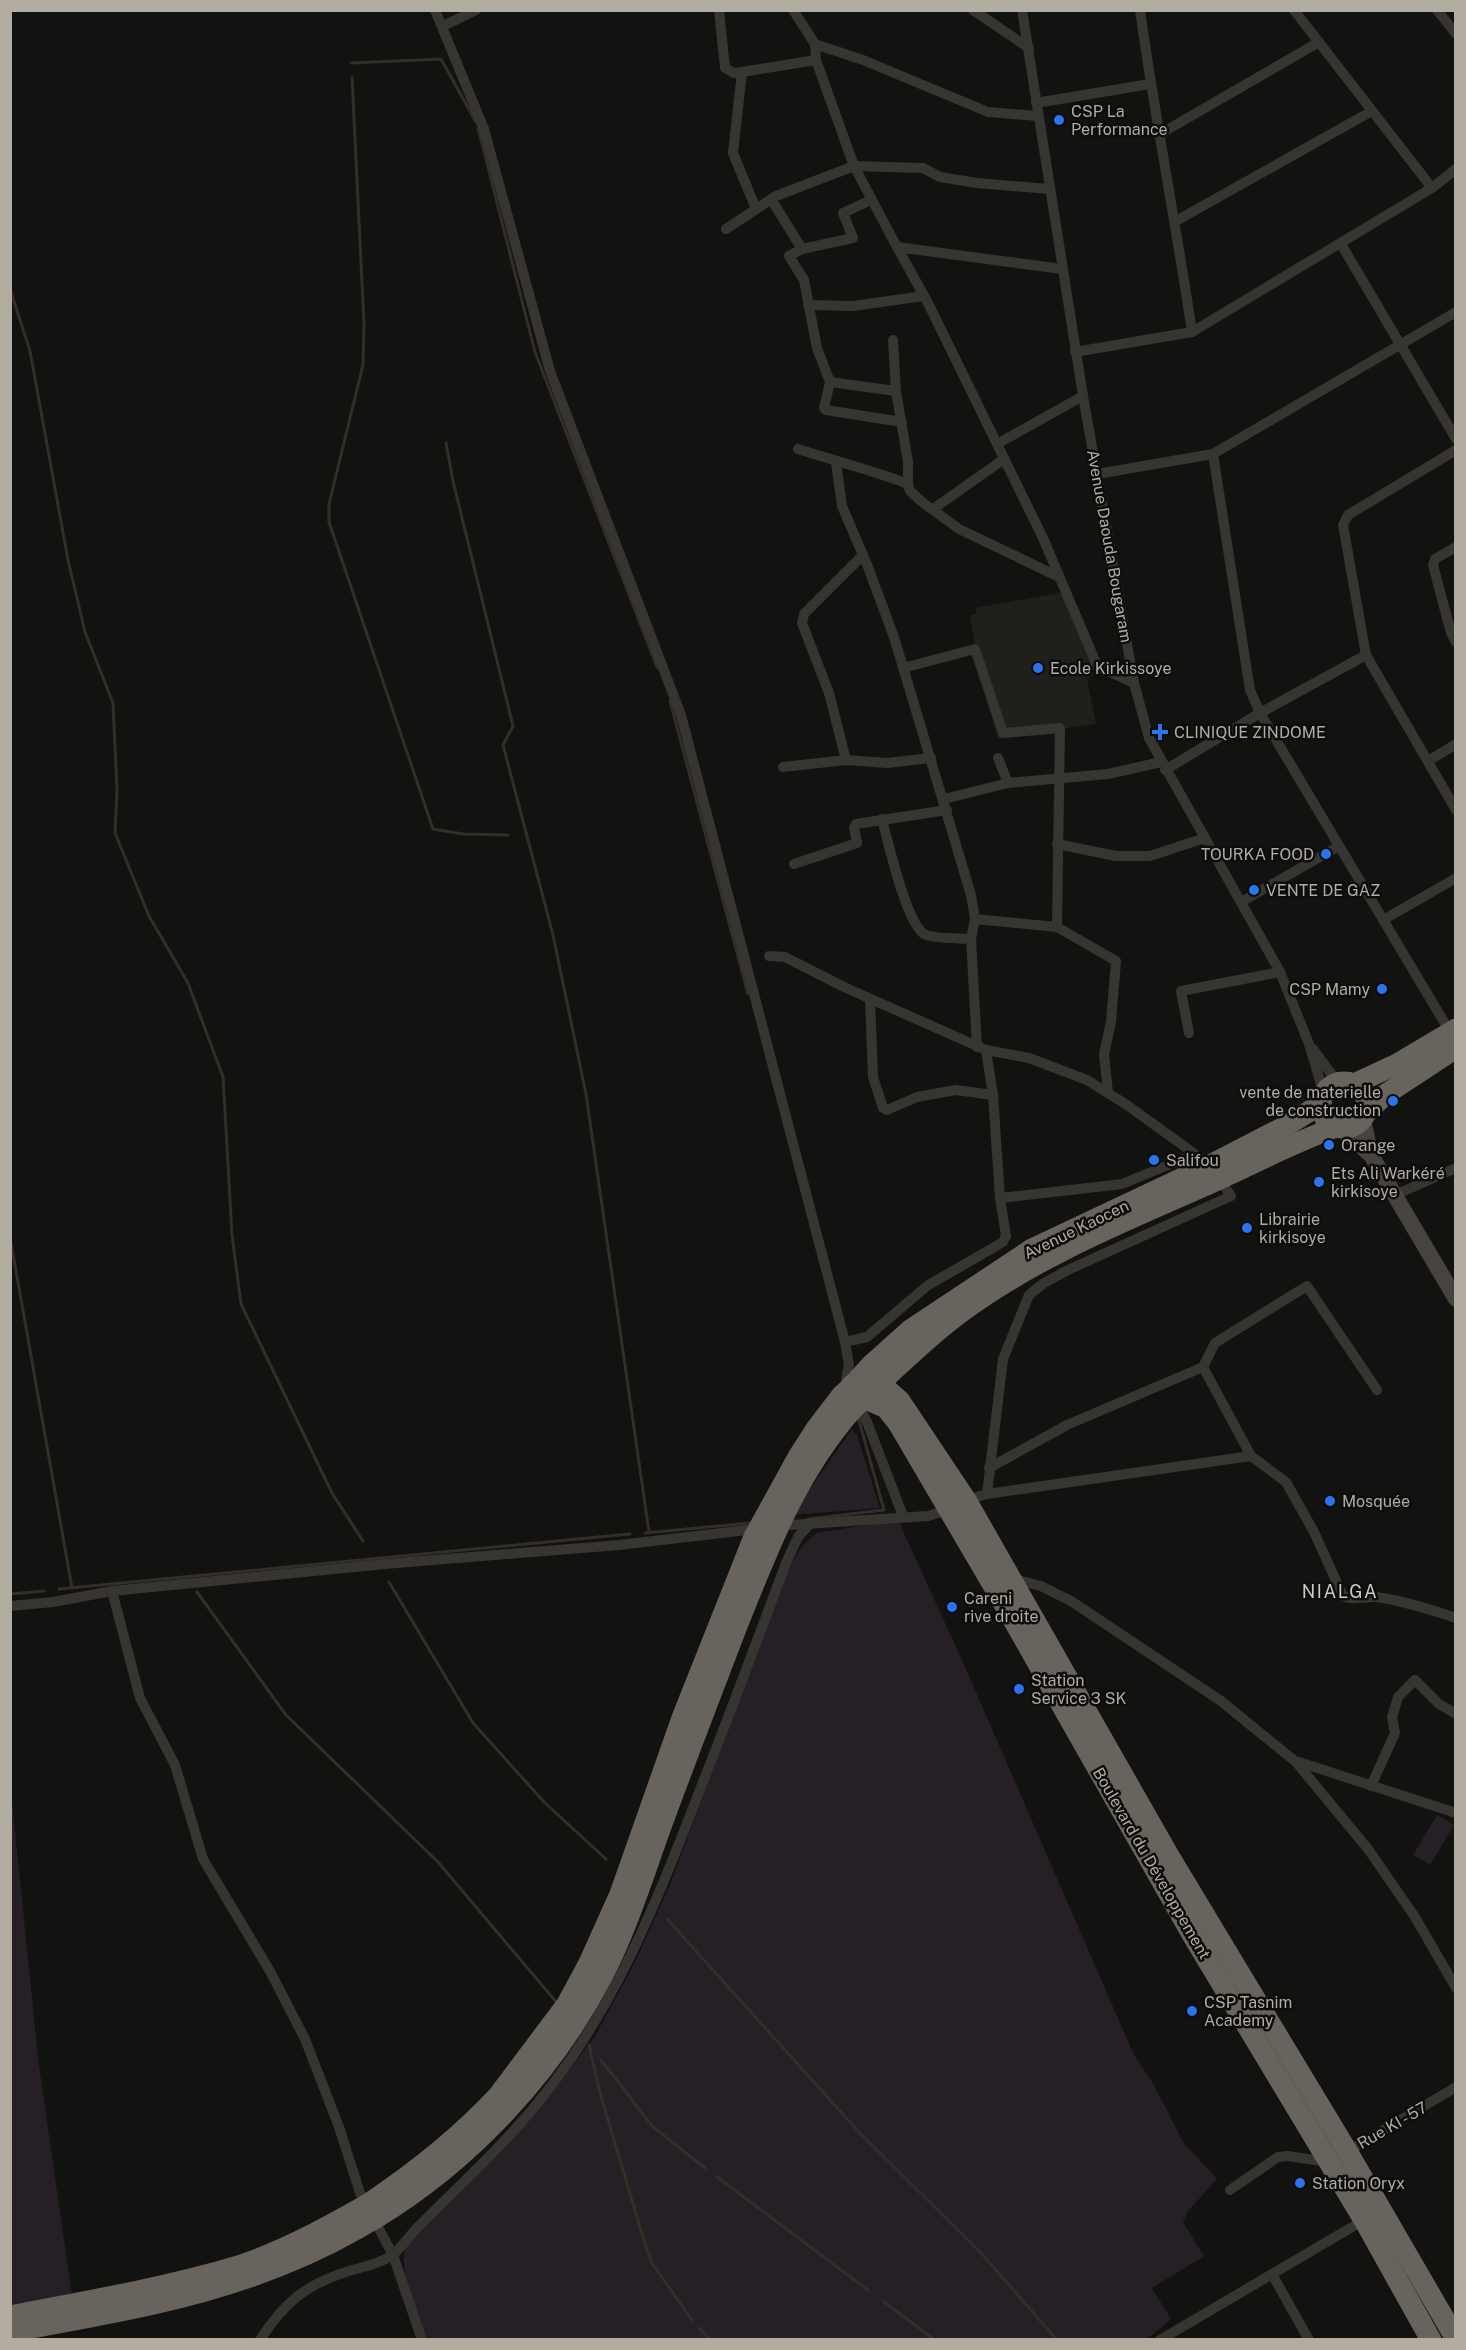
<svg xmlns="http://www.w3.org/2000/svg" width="1466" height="2350" font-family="'Public Sans',sans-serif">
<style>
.built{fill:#1f1f1c}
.green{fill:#261f26}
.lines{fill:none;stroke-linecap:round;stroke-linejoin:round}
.stream{stroke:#352d27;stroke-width:3}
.street{stroke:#373531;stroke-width:10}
.secondary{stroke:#47443f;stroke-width:16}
.highway{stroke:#68645d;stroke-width:21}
.highway-bridge{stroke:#68645d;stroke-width:21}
.poi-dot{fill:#2a75ef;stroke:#0d0d0b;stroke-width:2}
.labels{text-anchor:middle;stroke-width:5;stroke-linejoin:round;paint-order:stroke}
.poi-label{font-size:16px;fill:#b2aca1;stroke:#0d0d0b;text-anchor:start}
.street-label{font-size:16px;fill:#b2aca1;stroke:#0d0d0b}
.neighbourhood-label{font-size:18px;letter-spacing:1.5px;fill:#cfcbc2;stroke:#0d0d0b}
</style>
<rect width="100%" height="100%" fill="#121210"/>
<!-- built -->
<path class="built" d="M1069,591L1100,672L1087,678L1096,724L998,738L981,680L970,616L976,614V608Z"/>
<!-- green -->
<g class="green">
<path d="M852,1429L857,1435L880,1508L792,1515Z"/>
<path d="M898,1520L962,1660L1134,2055L1154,2085L1183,2142L1217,2179L1188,2211L1183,2222L1204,2256L1152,2288L1171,2319L1146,2340L427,2339C418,2313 397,2273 406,2247L539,2109L595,2036L635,1962L669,1887L789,1567L803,1545L816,1533Z"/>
<path d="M10,1783L39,2066L72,2296L10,2308Z"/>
<path d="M1437,1815L1454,1825L1430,1865L1413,1855Z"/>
</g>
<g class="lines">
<!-- stream -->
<g class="stream">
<path d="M351,63L441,59L476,122"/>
<path d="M352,77L364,324L363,365L329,504V522L433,829L463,834L508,835"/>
<path d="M478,128L535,352L657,667"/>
<path d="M10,289L30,351L68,560L85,632L113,703L117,790L115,833L149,916L188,983L223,1077L232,1235L241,1304L332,1493L363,1541"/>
<path d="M446,443L453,481L513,726L503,745L553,935L586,1094L649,1532"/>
<path d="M670,701L748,994"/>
<path d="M10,1237L72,1588"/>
<path d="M808,1519L884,1510L858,1417"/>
<path d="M645,1533L750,1523"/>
<path d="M389,1582L473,1723L545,1803L606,1859"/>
<path d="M59,1589L630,1534"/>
<path d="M197,1592L286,1715L438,1862L557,2003"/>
<path d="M10,1594L44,1591"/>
<path d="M667,1919L858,2131L983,2255L1057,2340"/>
<path d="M589,2045L600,2093L645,2244L652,2263L692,2320"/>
<path d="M601,2060L653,2127L705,2168"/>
<path d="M717,2177L869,2291"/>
<path d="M883,2301L935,2340"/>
<path d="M699,2328L710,2340"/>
</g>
<!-- street -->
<g class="street">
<path d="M435,10L484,129L550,371L681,715L845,1342L849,1365L846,1380L850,1388"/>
<path d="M719,10L725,68L734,73L742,72L816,60"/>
<path d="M793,10L815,44L863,60L988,112L1038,116"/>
<path d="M973,10L1029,48"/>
<path d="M1022,10L1083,396L1134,683L1149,738L1280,972L1309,1044L1324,1094"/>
<path d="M1140,10C1155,118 1176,224 1192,332"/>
<path d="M1294,10L1432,188"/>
<path d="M1437,10L1456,34"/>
<path d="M443,26L476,10"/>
<path d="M742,72L733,153L756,209"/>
<path d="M1036,103L1150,84"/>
<path d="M1160,134L1319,42"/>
<path d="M771,199L802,249L853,238L843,213L871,200"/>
<path d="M1176,221L1372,111"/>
<path d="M726,229L776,196L854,166L816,60L815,44"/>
<path d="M1341,244L1456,439"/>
<path d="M897,247L854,166L923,168L940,177L977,183L1049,189"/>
<path d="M802,249L789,256L804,280L817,348L830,382L824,408L826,410L902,422"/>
<path d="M1062,269L897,247L928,303L1043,538L1096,663L1099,667L1134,683"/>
<path d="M808,305L853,306L924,296"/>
<path d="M1075,352L1192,332L1432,188L1456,169"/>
<path d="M830,382L896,391"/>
<path d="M997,444L1083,396"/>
<path d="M798,449C835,461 872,470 908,484V462L896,391L893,340"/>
<path d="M1456,450L1348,515L1343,525L1366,655L1456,810"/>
<path d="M1213,454L1250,690L1260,713L1450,1032"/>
<path d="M836,462L842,506L868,567L894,637L971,895L975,919L971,939L977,1047"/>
<path d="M1097,474L1213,454L1456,312"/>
<path d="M908,484L910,491L922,502L959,529L1059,577"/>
<path d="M933,509L1004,459"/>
<path d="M1456,547L1435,559L1433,565L1451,633L1456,642"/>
<path d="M903,668L975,649L1003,733L1060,728L1057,927L975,919"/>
<path d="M998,758L1008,783"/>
<path d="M846,760L829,693L802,623L804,614L863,555"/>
<path d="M1428,761L1456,744"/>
<path d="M783,767L846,760L887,763L931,758"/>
<path d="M1165,770L1260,713L1366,655"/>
<path d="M944,799L1008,783L1108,774L1161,762"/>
<path d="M882,819C888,842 906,922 924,934C933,939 960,938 971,939"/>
<path d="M1057,844L1116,856H1150L1205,838"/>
<path d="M794,864L857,843L854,828L856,824L947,810"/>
<path d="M1241,902L1339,846"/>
<path d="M1383,920L1456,878"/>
<path d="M1057,927L1116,961L1111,1022L1104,1054L1108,1093"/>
<path d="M769,956L785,957L844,987L986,1050L1029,1058L1087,1080L1127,1105L1210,1165L1231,1196L1068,1270L1044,1283L1029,1295L1003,1359L987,1494"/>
<path d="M870,999L873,1077L883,1108L887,1110L917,1097L956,1090L993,1095"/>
<path d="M1189,1033L1181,991L1280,972"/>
<path d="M1313,1049L1338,1083"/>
<path d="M986,1050L993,1095L1000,1198L1122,1184L1195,1154"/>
<path d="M1395,1195L1456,1168"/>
<path d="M845,1342L867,1337L927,1286L1003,1242L1006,1236L1000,1198"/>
<path d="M1203,1367L1251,1456L1286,1482L1314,1532L1343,1596C1354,1601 1365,1596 1376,1597C1404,1601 1429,1609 1456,1618"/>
<path d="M857,1402L867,1422L903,1516"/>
<path d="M989,1468L1067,1425L1203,1367L1215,1343L1307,1286L1377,1390"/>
<path d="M963,1501L987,1494L1251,1456"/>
<path d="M790,1525L928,1516L950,1509"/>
<path d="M1010,1578L1041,1586L1071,1601L1221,1701L1296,1762L1368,1849L1415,1917L1456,1988"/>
<path d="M112,1591L140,1698L175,1765L203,1859L271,1973L305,2039L339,2127L360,2193L393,2255L422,2340"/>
<path d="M10,1606L53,1602L112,1591L385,1564L619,1545L747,1530"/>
<path d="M1299,1762L1456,1813"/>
<path d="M1371,1786L1395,1733L1392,1717L1398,1697L1415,1680L1439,1704L1456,1714"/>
<path d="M1345,2153L1456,2087"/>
<path d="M1230,2190L1278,2157L1288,2156L1328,2162"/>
<path d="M1272,2274L1309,2340"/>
<path d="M260,2340C283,2304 305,2285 346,2272C361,2267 377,2265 391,2256C402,2248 411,2233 421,2224C450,2195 480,2167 507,2138C604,2035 648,1924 698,1795C728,1718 757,1641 786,1563L798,1537L809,1525"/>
<path d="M1160,2340L1364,2220"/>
</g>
<!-- secondary -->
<g class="secondary">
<path d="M1363,1120L1371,1155"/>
<path d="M1342,1129L1371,1155L1456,1299"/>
</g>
<!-- highway -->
<g class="highway">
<circle cx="1344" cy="1105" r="23"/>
<path d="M1354,1084L1397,1064L1456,1029"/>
<path d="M1367,1112L1386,1094L1456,1048"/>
<path d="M852,1385L864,1380L872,1381L884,1387L900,1401L966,1500L1169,1856L1347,2151L1456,2339"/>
<path d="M852,1386L871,1365L910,1330L1032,1249L1210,1165L1284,1127L1321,1104"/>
<path d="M870,1392C902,1363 932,1333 967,1308C1039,1256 1121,1223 1202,1187C1247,1167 1290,1144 1336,1127"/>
<path d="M864,1398L886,1408L898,1423L1007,1609L1193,1936L1364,2220L1431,2340"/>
<path d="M371,2202C417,2171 460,2137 498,2096L567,2004L589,1963L620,1894L682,1718L754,1537L798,1457L816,1429L842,1395"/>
<path d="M376,2218C470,2161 552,2073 603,1975C626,1930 642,1880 659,1832C685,1761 712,1691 739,1621C769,1546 798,1471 852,1410"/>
<path d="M10,2316C87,2301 164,2288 238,2266C279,2253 317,2233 354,2212"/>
<path d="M10,2332C133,2309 247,2292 357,2229"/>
</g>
<!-- highway-bridge -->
<g class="highway-bridge">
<path d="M842,1395L852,1386"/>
<path d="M852,1410L863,1399"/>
<path d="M354,2212L371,2202"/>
<path d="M357,2229L376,2218"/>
</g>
</g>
<!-- markers -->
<g class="poi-dot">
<circle cx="1059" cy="120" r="6"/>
<circle cx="1038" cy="668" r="6"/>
<path d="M1157 723h6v6h6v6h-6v6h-6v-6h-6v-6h6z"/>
<circle cx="1326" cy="854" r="6"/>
<circle cx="1254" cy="890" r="6"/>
<circle cx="1382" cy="989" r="6"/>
<circle cx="1393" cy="1101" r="6"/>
<circle cx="1329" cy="1145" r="6"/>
<circle cx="1154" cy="1160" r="6"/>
<circle cx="1319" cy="1182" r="6"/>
<circle cx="1247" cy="1228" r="6"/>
<circle cx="1330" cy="1501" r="6"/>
<circle cx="952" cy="1607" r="6"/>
<circle cx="1019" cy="1689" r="6"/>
<circle cx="1192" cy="2011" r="6"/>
<circle cx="1300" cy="2183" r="6"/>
</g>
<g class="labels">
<!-- poi labels -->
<g class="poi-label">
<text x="1071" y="117">CSP La<tspan x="1071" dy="18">Performance</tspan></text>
<text x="1050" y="674">Ecole Kirkissoye</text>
<text x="1174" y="738">CLINIQUE ZINDOME</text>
<text x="1314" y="860" text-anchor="end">TOURKA FOOD</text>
<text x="1266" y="896">VENTE DE GAZ</text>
<text x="1370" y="995" text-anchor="end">CSP Mamy</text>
<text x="1381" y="1098" text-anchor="end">vente de materielle<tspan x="1381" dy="18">de construction</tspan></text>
<text x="1341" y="1151">Orange</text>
<text x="1166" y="1166">Salifou</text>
<text x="1331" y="1179">Ets Ali Warkéré<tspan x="1331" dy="18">kirkisoye</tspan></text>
<text x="1259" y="1225">Librairie<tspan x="1259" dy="18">kirkisoye</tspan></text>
<text x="1342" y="1507">Mosquée</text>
<text x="964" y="1604">Careni<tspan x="964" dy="18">rive droite</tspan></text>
<text x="1031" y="1686">Station<tspan x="1031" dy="18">Service 3 SK</tspan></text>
<text x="1204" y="2008">CSP Tasnim<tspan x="1204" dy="18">Academy</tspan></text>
<text x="1312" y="2189">Station Oryx</text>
</g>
<!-- street labels -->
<g class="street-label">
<text transform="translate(1110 546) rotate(80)" y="6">Avenue Daouda Bougaram</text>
<text transform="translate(1076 1229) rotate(-26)" y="6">Avenue Kaocen</text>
<text transform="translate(1152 1863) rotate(60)" y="6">Boulevard du Développement</text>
<text transform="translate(1392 2125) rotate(-30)" y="6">Rue KI - 57</text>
</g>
<!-- neighbourhood labels -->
<g class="neighbourhood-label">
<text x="1340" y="1598">NIALGA</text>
</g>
</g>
<!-- border -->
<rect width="1466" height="2350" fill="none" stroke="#b2aca1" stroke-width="24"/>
</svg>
